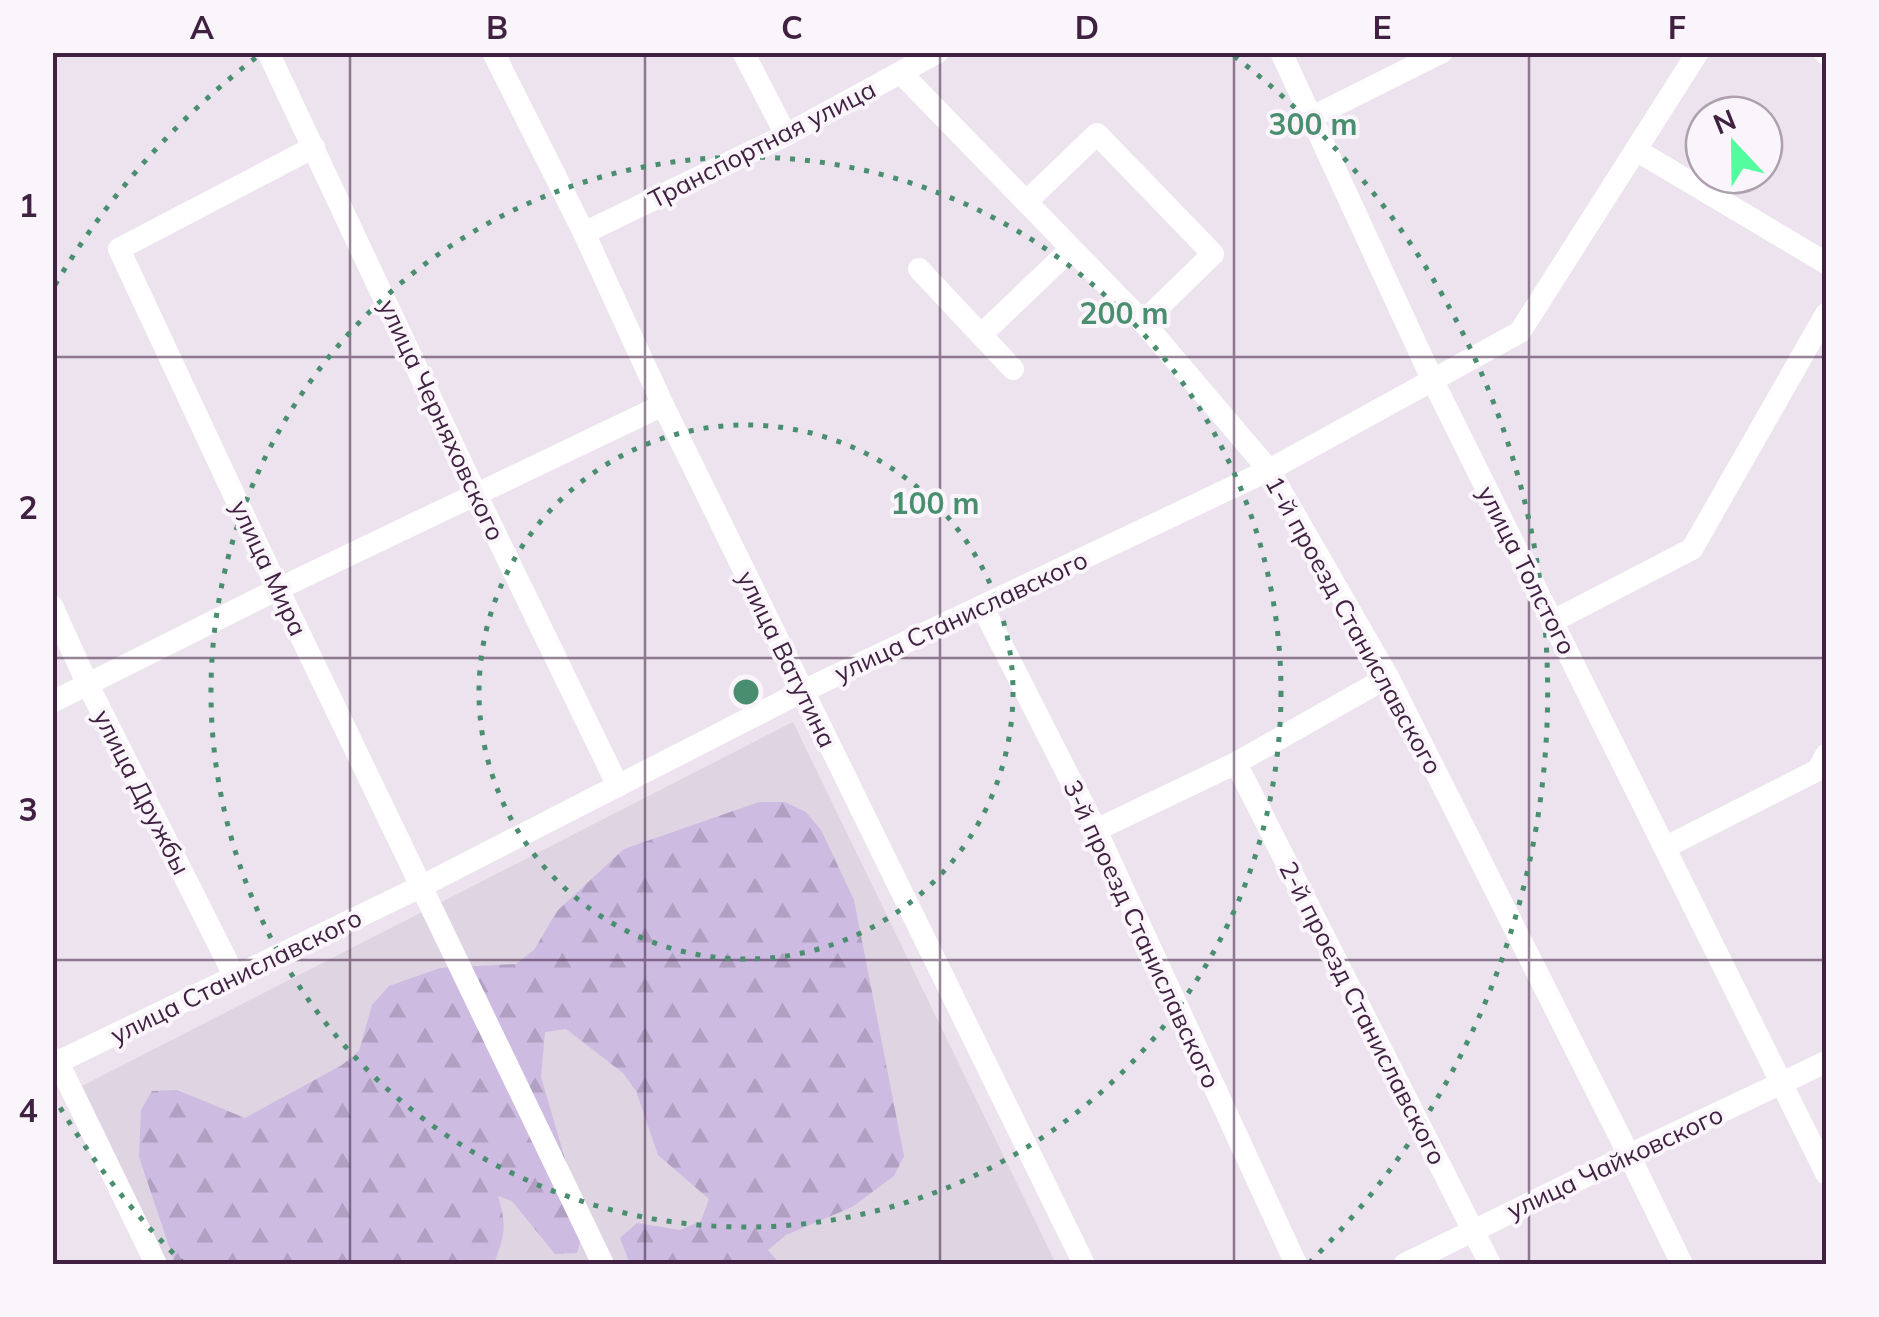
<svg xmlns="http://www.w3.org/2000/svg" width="1879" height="1317" font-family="Mulish,sans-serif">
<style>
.built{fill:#dfd4e2}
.forest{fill:url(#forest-firs)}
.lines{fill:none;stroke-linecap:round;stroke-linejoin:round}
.minor{stroke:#fff;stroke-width:22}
.grid{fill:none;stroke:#402141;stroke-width:2.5;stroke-opacity:0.55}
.ring{fill:none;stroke:#4a8e70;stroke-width:5;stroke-dasharray:5 10}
.labels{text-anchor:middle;stroke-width:8;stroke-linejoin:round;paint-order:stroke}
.street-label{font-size:25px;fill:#402141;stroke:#f9f5fa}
.centre{fill:#4a8e70;stroke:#f9f5fa;stroke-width:5}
.ring-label{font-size:30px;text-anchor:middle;font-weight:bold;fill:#4a8e70;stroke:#f9f5fa;stroke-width:8;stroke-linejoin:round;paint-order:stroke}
.neatline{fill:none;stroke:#402141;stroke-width:4}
.grid-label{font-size:32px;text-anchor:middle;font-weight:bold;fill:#402141}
</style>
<defs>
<pattern id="forest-firs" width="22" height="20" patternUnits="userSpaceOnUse" patternTransform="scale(2.5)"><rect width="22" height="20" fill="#cdbbe1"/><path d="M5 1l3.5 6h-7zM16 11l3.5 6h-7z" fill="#b1a0c2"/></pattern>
</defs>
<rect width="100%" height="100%" fill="#ece3ee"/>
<!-- built -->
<path class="built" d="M793,722L1056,1264H168L82,1086Z"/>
<!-- forest -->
<path class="forest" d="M759,802H785L806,812L821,830L854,900L904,1156L894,1176L852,1207L786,1235L768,1250L780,1264H630L620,1238L637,1223L680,1230L701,1221L709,1199L658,1155L636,1091L623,1073L566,1029L545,1032L541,1077L580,1210L583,1232L577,1253L555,1254L512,1201L498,1196C507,1227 505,1233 494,1264H175L139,1157L141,1110L152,1091L177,1090L245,1118L342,1065L359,1051L372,1005L389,986L440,968L516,964L534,950L557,911L624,849Z"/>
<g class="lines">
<!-- minor -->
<g class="minor">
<path d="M268,52L476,494L618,786"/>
<path d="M493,52L584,233L663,405L1084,1264"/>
<path d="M743,52L786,135"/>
<path d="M1281,52L1433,381L1826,1173"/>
<path d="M1824,52L1826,54"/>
<path d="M901,73L1143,322L1269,470L1388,677L1629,1155L1682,1264"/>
<path d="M1310,118L1442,52"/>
<path d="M314,147L119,249L278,589L603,1264"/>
<path d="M1636,150L1826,263"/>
<path d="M1026,202L1097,134L1213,254L1143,322"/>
<path d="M584,233L786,135L938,52"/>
<path d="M919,269L1013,369"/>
<path d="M981,335L1071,249"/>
<path d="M52,606L88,685L235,977"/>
<path d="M982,606L1096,830L1296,1264"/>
<path d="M1553,621L1692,549L1826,314"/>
<path d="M52,702L278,589L663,405"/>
<path d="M1236,763L1490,1264"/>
<path d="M1096,830L1236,763L1388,677"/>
<path d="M1666,847L1818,770L1826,755"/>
<path d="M52,1058L58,1062L156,1264"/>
<path d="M52,1071L58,1062L422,886L803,691L1269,470L1520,332L1698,52"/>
<path d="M1405,1264L1629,1155L1826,1062"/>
</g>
</g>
<!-- grid -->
<path class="grid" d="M350,52V1264M645,52V1264M940,52V1264M1234,52V1264M1529,52V1264M52,357H1826M52,658H1826M52,960H1826"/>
<!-- distance rings -->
<g class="ring">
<circle cx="746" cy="692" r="267"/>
<circle cx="746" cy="692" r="535"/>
<path d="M184 1264A802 802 0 0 1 55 1099M55 285A802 802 0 0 1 258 56M1234 56A802 802 0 0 1 1308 1264"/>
</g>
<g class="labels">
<!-- street labels -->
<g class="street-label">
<text transform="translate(762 144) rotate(-27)" y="9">Транспортная улица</text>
<text transform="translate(442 420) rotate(65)" y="9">улица Черняховского</text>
<text transform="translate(269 568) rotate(65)" y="9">улица Мира</text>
<text transform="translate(1527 570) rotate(63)" y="9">улица Толстого</text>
<text transform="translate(961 616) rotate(-25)" y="9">улица Станиславского</text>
<text transform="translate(1354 625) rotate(61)" y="9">1-й проезд Станиславского</text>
<text transform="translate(787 659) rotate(64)" y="9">улица Ватутина</text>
<text transform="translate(142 792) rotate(63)" y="9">улица Дружбы</text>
<text transform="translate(1142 934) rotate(65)" y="9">3-й проезд Станиславского</text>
<text transform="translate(236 976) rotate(-26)" y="9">улица Станиславского</text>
<text transform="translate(1363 1013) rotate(63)" y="9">2-й проезд Станиславского</text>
<text transform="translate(1615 1162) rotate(-25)" y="9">улица Чайковского</text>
</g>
</g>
<circle cx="746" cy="692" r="15" class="centre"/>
<g class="ring-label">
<text x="1313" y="135">300 m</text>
<text x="1124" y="324">200 m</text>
<text x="935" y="514">100 m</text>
</g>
<!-- border -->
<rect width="1879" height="1317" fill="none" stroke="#f9f5fa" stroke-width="110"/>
<!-- north arrow -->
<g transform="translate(1734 145) rotate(338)"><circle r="48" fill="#f9f5fa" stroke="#afa0b0" stroke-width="2.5"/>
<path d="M0-8L18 38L0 25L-18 38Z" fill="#54fca0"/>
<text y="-15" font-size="28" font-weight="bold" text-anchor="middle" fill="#402141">N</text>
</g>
<rect x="55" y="55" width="1769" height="1207" class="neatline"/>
<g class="grid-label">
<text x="202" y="39">A</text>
<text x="497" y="39">B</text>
<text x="792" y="39">C</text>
<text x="1087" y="39">D</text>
<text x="1382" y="39">E</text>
<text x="1677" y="39">F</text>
<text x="28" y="217">1</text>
<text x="28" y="519">2</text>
<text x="28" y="821">3</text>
<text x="28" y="1122">4</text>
</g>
</svg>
